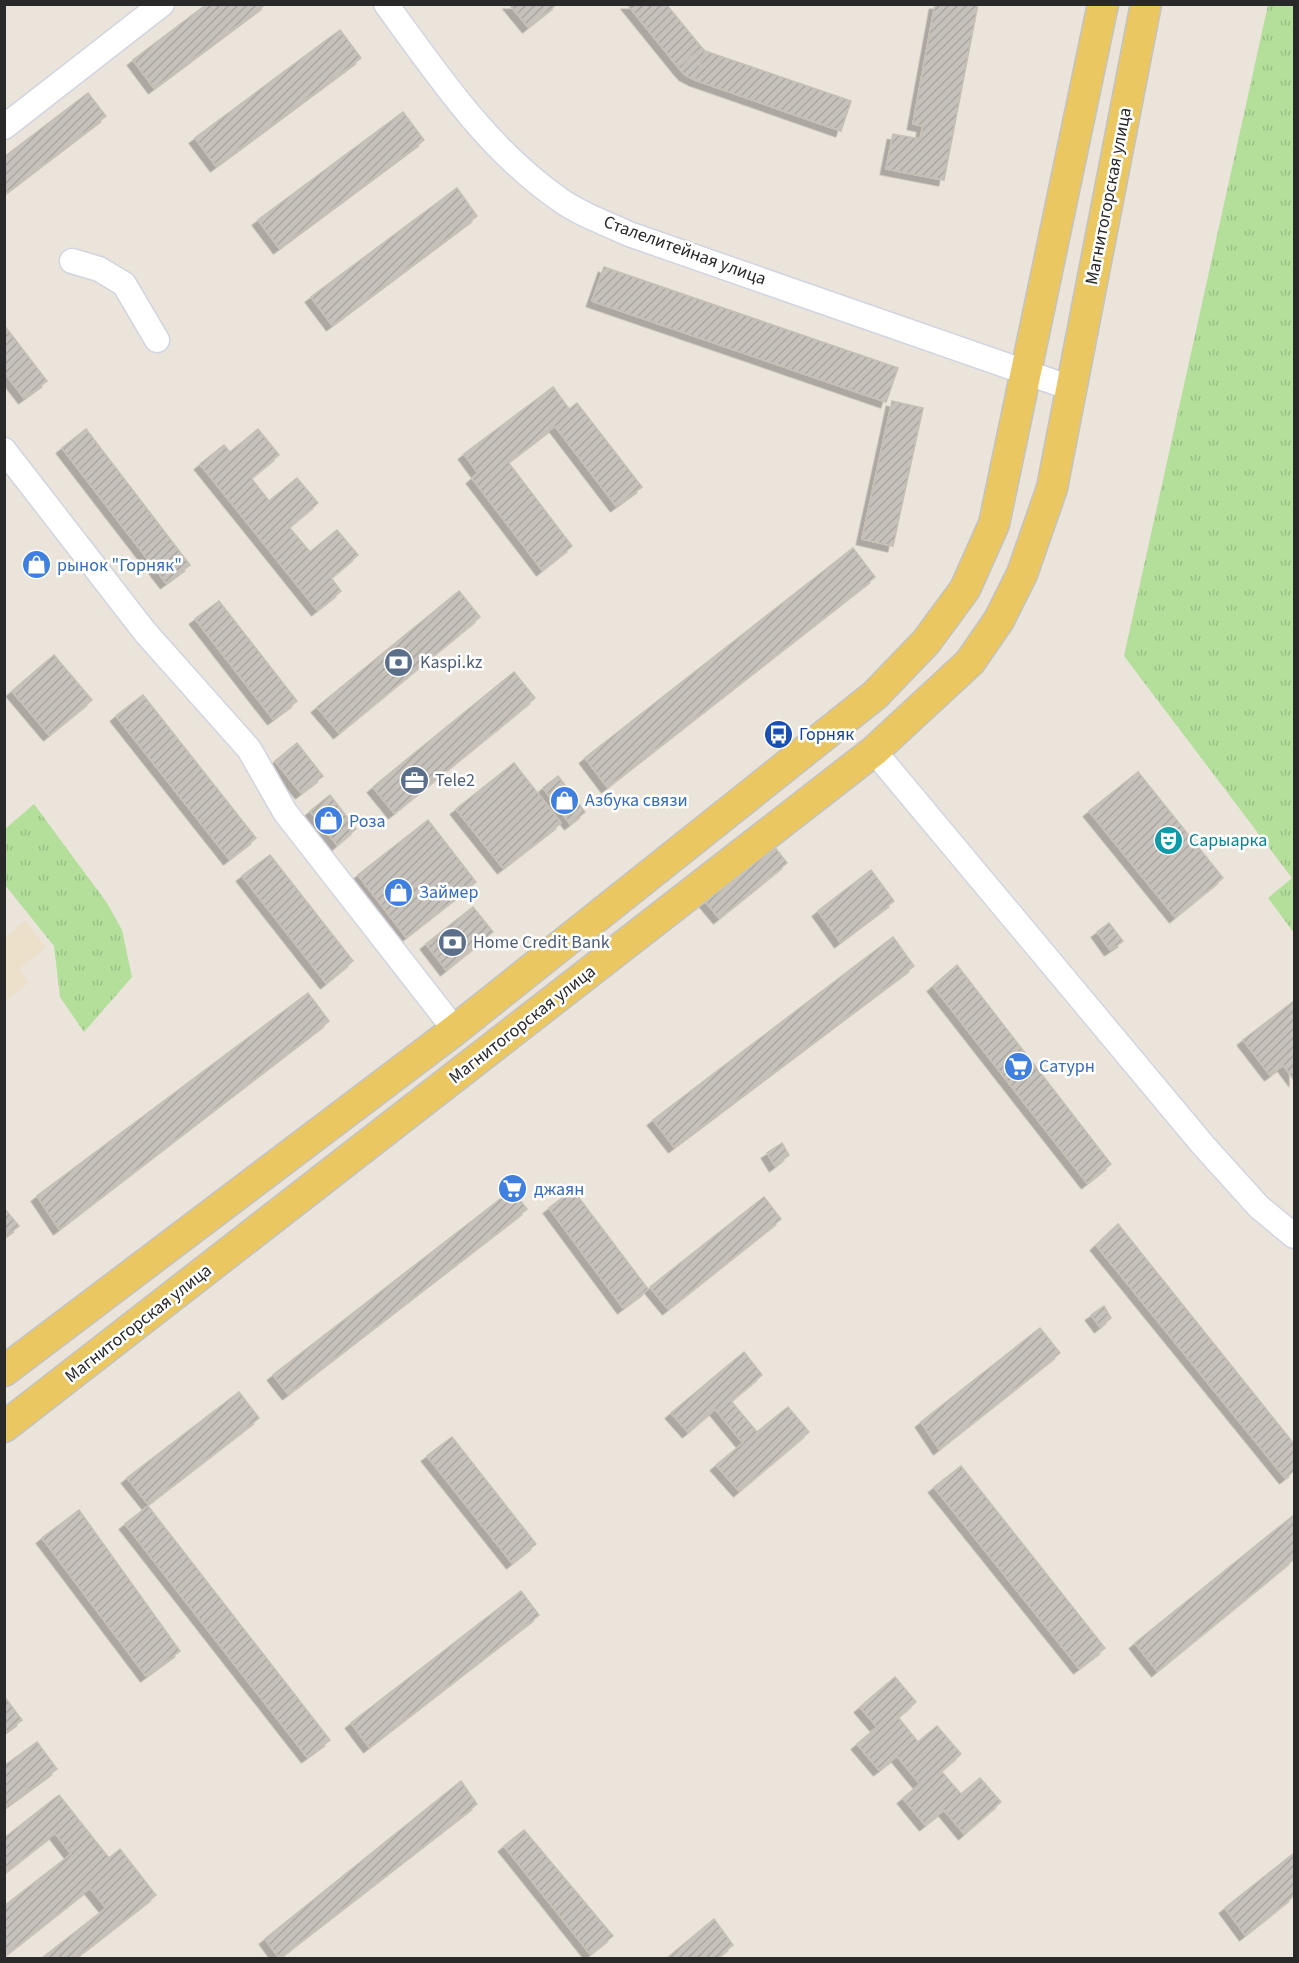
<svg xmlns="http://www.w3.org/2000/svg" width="1299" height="1963" font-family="'Source Sans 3',sans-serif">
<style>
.education{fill:#ece0cb}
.park{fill:url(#park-tufts)}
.building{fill:url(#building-hatch);stroke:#c6bfb5;stroke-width:1.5;filter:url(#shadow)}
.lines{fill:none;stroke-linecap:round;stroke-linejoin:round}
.minor-casing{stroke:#d1d4e1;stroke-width:27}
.major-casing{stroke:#c3c3c3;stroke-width:33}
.minor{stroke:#fff;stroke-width:24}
.major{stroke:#eac761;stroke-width:30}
.labels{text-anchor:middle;stroke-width:5;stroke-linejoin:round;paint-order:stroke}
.street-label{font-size:18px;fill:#292929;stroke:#fff}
.shop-label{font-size:18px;fill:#366cbe;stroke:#fff;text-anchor:start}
.service-label{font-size:18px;fill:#4e5e75;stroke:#fff;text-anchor:start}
.transit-label{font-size:18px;fill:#164399;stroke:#fff;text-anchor:start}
.culture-label{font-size:18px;fill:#0d838f;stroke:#fff;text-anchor:start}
</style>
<defs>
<pattern id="park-tufts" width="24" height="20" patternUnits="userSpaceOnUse" patternTransform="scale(1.5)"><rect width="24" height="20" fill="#b3df9a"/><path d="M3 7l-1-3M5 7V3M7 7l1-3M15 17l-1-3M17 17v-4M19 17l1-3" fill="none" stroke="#9abf85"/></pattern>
<pattern id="building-hatch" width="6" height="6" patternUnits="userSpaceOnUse" patternTransform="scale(1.5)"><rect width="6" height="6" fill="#c6c1bb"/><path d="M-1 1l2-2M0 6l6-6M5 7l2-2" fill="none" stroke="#aaa6a1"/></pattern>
<filter id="shadow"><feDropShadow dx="-5.5" dy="5.5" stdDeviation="0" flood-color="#0004"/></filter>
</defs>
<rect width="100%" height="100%" fill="#ebe4db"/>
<!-- education -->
<path class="education" d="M25,921L46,947L19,969L29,982L5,1002V938Z"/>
<!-- park -->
<g class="park">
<path d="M1268,5H1294V933L1268,898L1292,878L1124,656Z"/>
<path d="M34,804L107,903L122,930L132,977L84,1032L60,997L54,946L5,885V829Z"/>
</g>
<!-- building -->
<g class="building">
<path d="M207,4H266L154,88L133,60Z"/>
<path d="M509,4H557L528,27Z"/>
<path d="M627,4H666L702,48L678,67Z"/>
<path d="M935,4H978L944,180L886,169L893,134L920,139L923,126L913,124Z"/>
<path d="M340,30L361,58L216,166L195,138Z"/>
<path d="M702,48L705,51L695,80L685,75L678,67Z"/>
<path d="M705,51L851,101L841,131L695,80Z"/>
<path d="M88,93L106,116L4,194V157Z"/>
<path d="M403,112L424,140L279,248L258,220Z"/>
<path d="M457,188L477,216L332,325L311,297Z"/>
<path d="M604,267L898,368L886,402L592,301Z"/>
<path d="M4,325L47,381L24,398L4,372Z"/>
<path d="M553,387L569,409L577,403L642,487L616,506L555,426L508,462L572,546L542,570L472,478L478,473L464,454Z"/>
<path d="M892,401L923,408L893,546L862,539Z"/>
<path d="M86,429L190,565L166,583L62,448Z"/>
<path d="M258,429L279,455L251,478L269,501L297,478L318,503L289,527L310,552L337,530L358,555L331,578L341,591L317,610L200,464L224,445L230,452Z"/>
<path d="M853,548L875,577L607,787L585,758Z"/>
<path d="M459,591L480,617L339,733L317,707Z"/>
<path d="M219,601L297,701L273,719L195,619Z"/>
<path d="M54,655L92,700L49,735L12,691Z"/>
<path d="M514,672L535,698L394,813L373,787Z"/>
<path d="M143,695L256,838L229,859L116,716Z"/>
<path d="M297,743L323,776L301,793L275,761Z"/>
<path d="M514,763L561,823L503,868L456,809Z"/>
<path d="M1138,772L1223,878L1175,917L1089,811Z"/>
<path d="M558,776L585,812L570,824L543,788Z"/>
<path d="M330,795L356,829L337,845L310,811Z"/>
<path d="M428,820L476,882L406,937L358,875Z"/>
<path d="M773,845L787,863L719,918L704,900Z"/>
<path d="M270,855L353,961L326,983L242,876Z"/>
<path d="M871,870L894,901L840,942L818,911Z"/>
<path d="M473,907L493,932L446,970L426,944Z"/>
<path d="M1109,923L1123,941L1110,950L1097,932Z"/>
<path d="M893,937L914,966L674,1147L653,1120Z"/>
<path d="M957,965L1111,1164L1087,1183L933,986Z"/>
<path d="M308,993L329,1021L59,1229L37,1196Z"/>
<path d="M1294,1001V1080L1283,1065L1270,1075L1243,1040Z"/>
<path d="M782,1143L789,1155L775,1166L767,1153Z"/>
<path d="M512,1190L527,1209L288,1394L273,1375Z"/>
<path d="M573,1190L648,1289L623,1308L549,1208Z"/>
<path d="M764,1197L781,1219L668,1309L650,1287Z"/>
<path d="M4,1208L19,1226L4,1237Z"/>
<path d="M1118,1224L1294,1444V1471L1285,1478L1096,1245Z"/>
<path d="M1104,1306L1111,1318L1100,1327L1091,1315Z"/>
<path d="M1040,1328L1060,1353L939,1449L921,1422Z"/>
<path d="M744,1352L762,1375L731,1401L757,1432L788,1407L809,1432L739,1491L716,1465L743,1443L715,1409L688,1432L671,1413Z"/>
<path d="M239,1392L259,1418L148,1504L127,1478Z"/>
<path d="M452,1437L536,1544L512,1563L427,1456Z"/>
<path d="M961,1466L1105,1648L1079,1668L934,1487Z"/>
<path d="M148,1506L330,1740L307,1757L125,1524Z"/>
<path d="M79,1510L180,1651L146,1676L42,1538Z"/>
<path d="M1294,1515V1559L1157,1671L1135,1643Z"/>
<path d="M521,1591L539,1615L369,1747L351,1723Z"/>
<path d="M895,1677L916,1702L898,1717L918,1742L937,1726L961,1754L941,1771L961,1794L980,1778L1001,1802L964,1834L944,1810L925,1825L903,1798L920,1784L897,1756L879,1770L857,1744L877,1727L860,1707Z"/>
<path d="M4,1696L22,1720L4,1733Z"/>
<path d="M37,1742L57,1769L4,1808V1766Z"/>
<path d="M461,1781L477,1804L279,1958L265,1939Z"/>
<path d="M59,1795L109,1858L120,1849L156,1895L75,1958H42L106,1908L90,1888L4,1956V1906L71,1854L55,1833L4,1873V1838Z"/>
<path d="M524,1830L613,1936L590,1954L504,1846Z"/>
<path d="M1294,1853V1896L1245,1935L1225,1908Z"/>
<path d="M714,1919L733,1945L717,1958H667Z"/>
</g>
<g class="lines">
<defs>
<g id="minor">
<path d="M386,4C437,74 487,149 559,199C579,214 606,223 629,234L1071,388"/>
<path d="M4,127L162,4"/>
<path d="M72,261L99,269L124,284L157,340"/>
<path d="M4,450L145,632L249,749L285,812L455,1030"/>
<path d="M874,751L1203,1145L1259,1207L1294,1236"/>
</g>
<g id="major">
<path d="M4,1371L455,1030L875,695L926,642L965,589L994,524L1103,4"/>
<path d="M4,1427L874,751L970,662L999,620L1022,574L1052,488L1146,4"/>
</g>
</defs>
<!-- minor casing -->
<use href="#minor" class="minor-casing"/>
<!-- major casing -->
<use href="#major" class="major-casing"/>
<!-- minor -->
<use href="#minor" class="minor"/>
<!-- major -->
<use href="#major" class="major"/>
</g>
<!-- icons -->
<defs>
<symbol id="shop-disc" viewBox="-11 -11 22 22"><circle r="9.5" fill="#3f7fe0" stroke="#fff"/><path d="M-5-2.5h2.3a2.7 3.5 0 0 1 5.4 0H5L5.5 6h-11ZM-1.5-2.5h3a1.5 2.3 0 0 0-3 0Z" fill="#fff"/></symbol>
<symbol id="bank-disc" viewBox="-11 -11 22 22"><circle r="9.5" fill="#5c6f8a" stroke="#fff"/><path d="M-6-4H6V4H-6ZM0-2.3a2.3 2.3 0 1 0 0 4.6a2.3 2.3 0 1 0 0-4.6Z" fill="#fff"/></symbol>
<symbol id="bus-disc" viewBox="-11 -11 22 22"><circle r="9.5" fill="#1a4fb4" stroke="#fff"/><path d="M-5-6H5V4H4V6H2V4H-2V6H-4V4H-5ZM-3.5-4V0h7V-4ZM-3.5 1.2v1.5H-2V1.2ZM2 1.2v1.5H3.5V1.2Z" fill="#fff"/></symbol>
<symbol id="office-disc" viewBox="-11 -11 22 22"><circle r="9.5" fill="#5c6f8a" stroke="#fff"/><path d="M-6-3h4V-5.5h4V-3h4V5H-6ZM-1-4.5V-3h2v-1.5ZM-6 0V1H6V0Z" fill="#fff"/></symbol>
<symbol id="theatre-disc" viewBox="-11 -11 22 22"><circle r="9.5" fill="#0f9aa8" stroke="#fff"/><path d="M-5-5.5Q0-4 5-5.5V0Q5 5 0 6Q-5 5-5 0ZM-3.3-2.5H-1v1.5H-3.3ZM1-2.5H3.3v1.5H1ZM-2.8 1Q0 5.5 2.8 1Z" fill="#fff"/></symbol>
<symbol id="supermarket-disc" viewBox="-11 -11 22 22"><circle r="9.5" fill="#3f7fe0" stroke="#fff"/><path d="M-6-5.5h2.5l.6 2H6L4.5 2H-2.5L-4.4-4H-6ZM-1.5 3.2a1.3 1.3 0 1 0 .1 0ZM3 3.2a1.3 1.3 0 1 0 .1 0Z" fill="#fff"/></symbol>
</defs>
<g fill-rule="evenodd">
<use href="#shop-disc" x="20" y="548" width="33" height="33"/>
<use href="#bank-disc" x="382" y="646" width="33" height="33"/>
<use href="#bus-disc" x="762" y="718" width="33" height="33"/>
<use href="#office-disc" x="398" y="764" width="33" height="33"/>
<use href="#shop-disc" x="548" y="784" width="33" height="33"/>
<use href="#shop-disc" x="312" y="804" width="33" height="33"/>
<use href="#theatre-disc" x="1152" y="824" width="33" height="33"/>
<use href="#shop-disc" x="382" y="876" width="33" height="33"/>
<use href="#bank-disc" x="436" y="926" width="33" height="33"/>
<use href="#supermarket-disc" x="1002" y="1050" width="33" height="33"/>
<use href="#supermarket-disc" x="496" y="1172" width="33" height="33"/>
</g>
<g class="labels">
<!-- street labels -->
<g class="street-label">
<text transform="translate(1108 196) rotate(-79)" y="6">Магнитогорская улица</text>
<text transform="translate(685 250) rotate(20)" y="6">Сталелитейная улица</text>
<text transform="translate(522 1024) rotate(-38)" y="6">Магнитогорская улица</text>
<text transform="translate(138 1323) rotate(-38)" y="6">Магнитогорская улица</text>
</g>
<!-- shop labels -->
<g class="shop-label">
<text x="57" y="571">рынок "Горняк"</text>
<text x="585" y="806">Азбука связи</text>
<text x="349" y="827">Роза</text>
<text x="419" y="898">Займер</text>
<text x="1039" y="1072">Сатурн</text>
<text x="534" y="1195">джаян</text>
</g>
<!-- service labels -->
<g class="service-label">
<text x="420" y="668">Kaspi.kz</text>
<text x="435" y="786">Tele2</text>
<text x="473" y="948">Home Credit Bank</text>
</g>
<!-- transit labels -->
<g class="transit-label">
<text x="799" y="740">Горняк</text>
</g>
<!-- culture labels -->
<g class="culture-label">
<text x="1189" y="846">Сарыарка</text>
</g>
</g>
<!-- border -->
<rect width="1299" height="1963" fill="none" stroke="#292929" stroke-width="12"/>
</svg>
